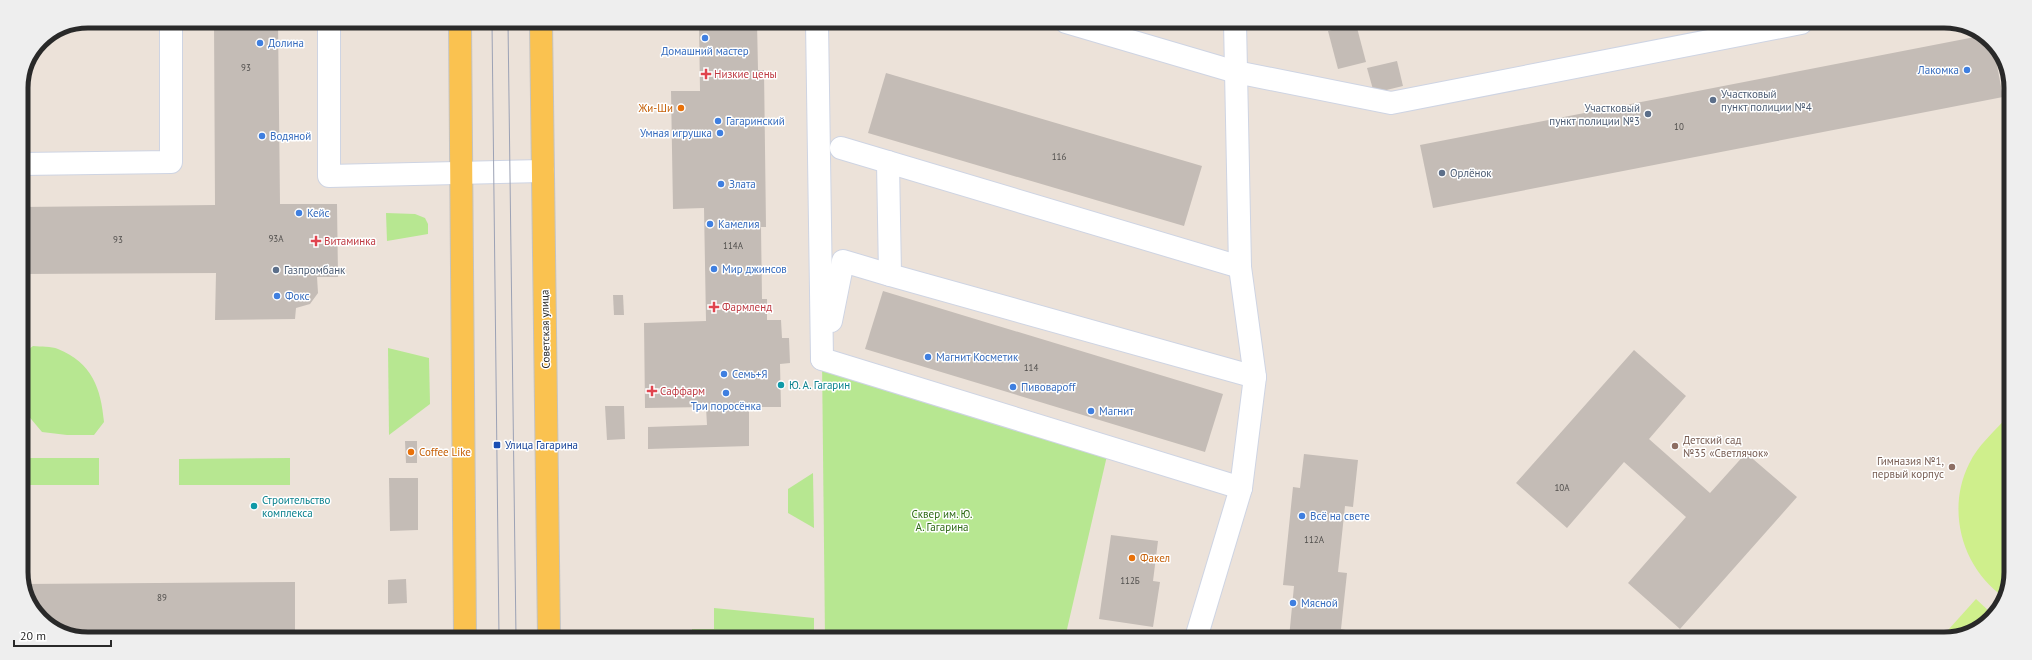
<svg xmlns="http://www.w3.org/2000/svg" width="2032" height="660" font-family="'PT Sans',sans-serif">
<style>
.green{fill:#b7e791}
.pitch{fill:#cfef8c}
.building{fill:#c4bcb6}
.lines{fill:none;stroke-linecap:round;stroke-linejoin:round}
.minor-casing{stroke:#ced4e3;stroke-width:24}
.major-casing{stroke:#c3c3c3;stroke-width:24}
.minor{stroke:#fff;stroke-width:22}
.major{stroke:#fac250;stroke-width:22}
.tram{stroke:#9ca2b5;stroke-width:1}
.shop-dot{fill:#3f7fe0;stroke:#fff;stroke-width:1.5}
.health-dot{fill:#e0444e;stroke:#fff;stroke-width:1.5}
.service-dot{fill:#5c6f8a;stroke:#fff;stroke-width:1.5}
.food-dot{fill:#e8710a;stroke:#fff;stroke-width:1.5}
.culture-dot{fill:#0f9aa8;stroke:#fff;stroke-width:1.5}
.transit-dot{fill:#1a4fb4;stroke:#fff;stroke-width:1.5}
.education-dot{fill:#8d6e63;stroke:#fff;stroke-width:1.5}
.labels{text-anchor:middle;stroke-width:3;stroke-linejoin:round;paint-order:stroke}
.number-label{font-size:9px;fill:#504e4c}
.shop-label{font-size:11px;fill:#366cbe;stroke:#fff;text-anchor:start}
.health-label{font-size:11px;fill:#be3a42;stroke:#fff;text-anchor:start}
.service-label{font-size:11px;fill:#4e5e75;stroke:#fff;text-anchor:start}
.food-label{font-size:11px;fill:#c56008;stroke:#fff;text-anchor:start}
.street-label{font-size:11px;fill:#292929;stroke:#fff}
.culture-label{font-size:11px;fill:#0d838f;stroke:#fff;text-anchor:start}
.education-label{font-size:11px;fill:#785e54;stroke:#fff;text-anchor:start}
.transit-label{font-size:11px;fill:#164399;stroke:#fff;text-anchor:start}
.park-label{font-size:11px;fill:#2e6a15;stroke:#fff}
.rim{fill:none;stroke:#292929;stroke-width:5}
</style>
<rect width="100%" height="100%" fill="#ece2d9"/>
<!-- green -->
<g class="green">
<path d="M386,213L415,214L425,218L428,224V234L387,241Z"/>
<path d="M33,346C41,347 51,346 58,349C92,363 101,388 104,422L94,435H67L42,432L21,407V355Z"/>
<path d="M388,348L429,358L430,404L389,435Z"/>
<path d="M822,359L1109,447L1065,638H825Z"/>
<rect x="21" y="458" width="78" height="27"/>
<path d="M290,458V485H179V459Z"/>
<path d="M813,473L814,528L788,513V489Z"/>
<path d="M714,608L814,618V638L692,637V629H714Z"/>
</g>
<!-- pitch -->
<g class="pitch">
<path d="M2009,415V589L2004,597C1962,568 1946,510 1969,464C1978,445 1995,431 2009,415Z"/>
<path d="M1976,599L1992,614L1984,625L1940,639Z"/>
</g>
<!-- building -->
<g class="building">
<path d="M214,21H278L280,204H337L338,277H317L318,293L310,304L296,308L295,319L215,320L216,273L21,274V207L215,205Z"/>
<path d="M699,22H757L758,70H764L766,227H761L762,299H767V320H781L782,338H789L790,363L780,364L781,407H749V446L648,449V427L707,425L706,407L645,408L644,323L706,321L704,208L673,209L671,91H700Z"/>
<path d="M1356,24L1366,62L1338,69L1328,31Z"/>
<path d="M1980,36L1993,44L2003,97L1433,208L1420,145Z"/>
<path d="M1397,61L1403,86L1374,93L1367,68Z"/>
<path d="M886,73L1202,166L1184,226L868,133Z"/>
<path d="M883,291L1223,394L1205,452L865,349Z"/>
<path d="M613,295H623L624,315H614Z"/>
<path d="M1634,350L1686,396L1649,439L1710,493L1746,453L1797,497L1680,629L1628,583L1686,517L1624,462L1567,528L1516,483Z"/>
<path d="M605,406H624L625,439L607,440Z"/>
<path d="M405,441H417V463H406Z"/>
<path d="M1304,454L1358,460L1353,507L1345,506L1338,572L1347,573L1341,629L1350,631L1349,638H1289L1294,586L1283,585L1293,487L1300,488Z"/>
<path d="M389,478H418V530L390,531Z"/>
<path d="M1111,535L1158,541L1153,581L1160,582L1153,627L1099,619Z"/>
<path d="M406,579L407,603L388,604V580Z"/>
<path d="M295,582V637H71L35,613L24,584Z"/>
</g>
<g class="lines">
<defs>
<g id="minor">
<path d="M329,21V176L543,171"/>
<path d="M817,22L822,359"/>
<path d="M1066,22L1236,72L1391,103L1801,23"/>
<path d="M841,148L1240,267"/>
<path d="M888,162L890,275L1255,377"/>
<path d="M21,164L171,162V21"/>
<path d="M831,321L843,261L890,275"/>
<path d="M822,359L1241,488"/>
<path d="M1196,638L1241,488L1255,377L1240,267L1235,22"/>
</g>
<g id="major">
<path d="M460,21L465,637"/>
<path d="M541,22L549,637"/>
</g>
</defs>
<!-- minor casing -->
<use href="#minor" class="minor-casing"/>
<!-- major casing -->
<use href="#major" class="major-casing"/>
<!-- minor -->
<use href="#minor" class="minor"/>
<!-- major -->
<use href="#major" class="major"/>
<!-- tram -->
<g class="tram">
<path d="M492,22L499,637"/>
<path d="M508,22L516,637"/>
</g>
</g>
<!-- markers -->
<g class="shop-dot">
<circle cx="705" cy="38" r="4"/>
<circle cx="260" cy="43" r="4"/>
<circle cx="1967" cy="70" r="4"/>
<circle cx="718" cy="121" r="4"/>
<circle cx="720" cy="133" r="4"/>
<circle cx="262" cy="136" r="4"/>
<circle cx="721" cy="184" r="4"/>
<circle cx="299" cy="213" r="4"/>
<circle cx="710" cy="224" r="4"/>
<circle cx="714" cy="269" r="4"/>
<circle cx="277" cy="296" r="4"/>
<circle cx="928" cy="357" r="4"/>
<circle cx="724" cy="374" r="4"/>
<circle cx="1013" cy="387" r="4"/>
<circle cx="726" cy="393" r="4"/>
<circle cx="1091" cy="411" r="4"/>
<circle cx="1302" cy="516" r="4"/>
<circle cx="1293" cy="603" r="4"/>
</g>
<g class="health-dot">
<path d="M704 68h4v4h4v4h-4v4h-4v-4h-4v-4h4z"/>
<path d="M314 235h4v4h4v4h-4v4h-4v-4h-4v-4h4z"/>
<path d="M712 301h4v4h4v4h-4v4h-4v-4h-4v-4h4z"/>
<path d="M650 385h4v4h4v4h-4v4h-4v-4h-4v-4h4z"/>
</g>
<g class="service-dot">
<circle cx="1713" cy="100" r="4"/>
<circle cx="1648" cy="114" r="4"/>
<circle cx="1442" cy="173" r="4"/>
<circle cx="276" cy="270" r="4"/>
</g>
<g class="food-dot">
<circle cx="681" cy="108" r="4"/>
<circle cx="411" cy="452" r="4"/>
<circle cx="1132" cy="558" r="4"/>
</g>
<g class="culture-dot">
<circle cx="781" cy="385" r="4"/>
<circle cx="254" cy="506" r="4"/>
</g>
<rect class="transit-dot" x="493" y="441" width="8" height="8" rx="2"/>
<g class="education-dot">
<circle cx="1675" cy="446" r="4"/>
<circle cx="1952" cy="467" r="4"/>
</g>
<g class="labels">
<!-- number labels -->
<g class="number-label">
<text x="246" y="71">93</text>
<text x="1679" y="130">10</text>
<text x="1059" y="160">116</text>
<text x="276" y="242">93А</text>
<text x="118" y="243">93</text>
<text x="733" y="249">114А</text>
<text x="1031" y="371">114</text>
<text x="1562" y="491">10А</text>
<text x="1314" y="543">112А</text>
<text x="1130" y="584">112Б</text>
<text x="162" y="601">89</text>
</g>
<!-- shop labels -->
<g class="shop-label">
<text x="268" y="47">Долина</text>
<text x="705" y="55" text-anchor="middle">Домашний мастер</text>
<text x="1959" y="74" text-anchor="end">Лакомка</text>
<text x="726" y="125">Гагаринский</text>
<text x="712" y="137" text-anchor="end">Умная игрушка</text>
<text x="270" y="140">Водяной</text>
<text x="729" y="188">Злата</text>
<text x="307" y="217">Кейс</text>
<text x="718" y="228">Камелия</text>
<text x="722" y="273">Мир джинсов</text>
<text x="285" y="300">Фокс</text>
<text x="936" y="361">Магнит Косметик</text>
<text x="732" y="378">Семь+Я</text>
<text x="1021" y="391">Пивовароff</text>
<text x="726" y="410" text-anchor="middle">Три поросёнка</text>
<text x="1099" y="415">Магнит</text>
<text x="1310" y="520">Всё на свете</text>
<text x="1301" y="607">Мясной</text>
</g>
<!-- health labels -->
<g class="health-label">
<text x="714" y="78">Низкие цены</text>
<text x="324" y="245">Витаминка</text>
<text x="722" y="311">Фармленд</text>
<text x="660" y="395">Саффарм</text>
</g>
<!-- service labels -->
<g class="service-label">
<text x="1721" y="98">Участковый<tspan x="1721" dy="13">пункт полиции №4</tspan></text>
<text x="1640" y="112" text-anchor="end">Участковый<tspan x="1640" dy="13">пункт полиции №3</tspan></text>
<text x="1450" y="177">Орлёнок</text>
<text x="284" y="274">Газпромбанк</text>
</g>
<!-- food labels -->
<g class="food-label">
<text x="673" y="112" text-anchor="end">Жи-Ши</text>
<text x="419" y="456">Coffee Like</text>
<text x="1140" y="562">Факел</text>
</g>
<!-- street labels -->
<g class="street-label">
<text transform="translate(545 329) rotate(-91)" y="4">Советская улица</text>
</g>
<!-- culture labels -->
<g class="culture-label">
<text x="789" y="389">Ю. А. Гагарин</text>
<text x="262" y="504">Строительство<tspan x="262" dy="13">комплекса</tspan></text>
</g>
<!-- education labels -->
<g class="education-label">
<text x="1683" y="444">Детский сад<tspan x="1683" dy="13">№35 «Светлячок»</tspan></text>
<text x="1944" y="465" text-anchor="end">Гимназия №1,<tspan x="1944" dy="13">первый корпус</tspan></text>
</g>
<!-- transit labels -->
<g class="transit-label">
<text x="505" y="449">Улица Гагарина</text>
</g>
<!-- park labels -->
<g class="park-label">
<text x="942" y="518">Сквер им. Ю.<tspan x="942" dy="13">А. Гагарина</tspan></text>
</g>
</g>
<!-- crop -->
<path d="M0 0H2032V660H0ZM88 28H1944A60 60 0 0 1 2004 88V572A60 60 0 0 1 1944 632H88A60 60 0 0 1 28 572V88A60 60 0 0 1 88 28Z" fill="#eee" fill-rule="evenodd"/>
<path class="rim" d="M88 28H1944A60 60 0 0 1 2004 88V572A60 60 0 0 1 1944 632H88A60 60 0 0 1 28 572V88A60 60 0 0 1 88 28Z"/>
<!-- scale -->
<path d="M14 640v6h97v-6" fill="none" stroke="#292929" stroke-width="2"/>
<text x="20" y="640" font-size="12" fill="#292929" stroke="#ffffff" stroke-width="3" paint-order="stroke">20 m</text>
</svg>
